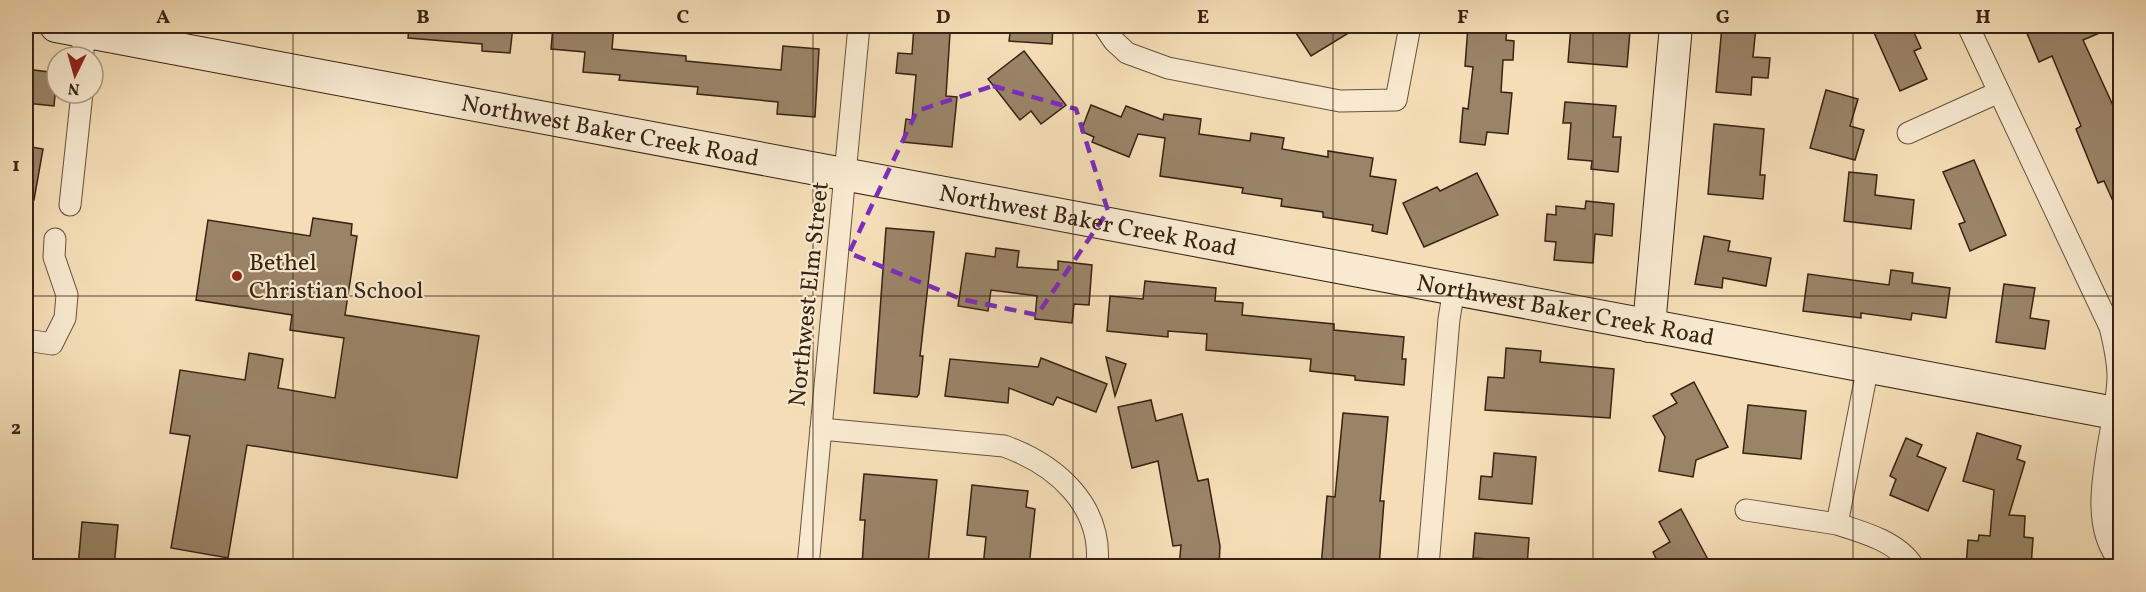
<svg xmlns="http://www.w3.org/2000/svg" width="2146" height="592" font-family="Vollkorn,serif">
<style>
.building{fill:#9a8468;stroke:#382212;stroke-width:1.5}
.lines{fill:none;stroke-linecap:round;stroke-linejoin:round}
.street-casing{stroke:#67513b;stroke-width:23}
.secondary-casing{stroke:#382212;stroke-width:34}
.street{stroke:#f8ead0;stroke-width:21}
.secondary{stroke:#f8ead0;stroke-width:32}
.marked{fill:none;stroke:#7b2cbf;stroke-width:4.5;stroke-dasharray:12 8;stroke-linejoin:round}
.grid{fill:none;stroke:#382212;stroke-width:1.5;stroke-opacity:0.55}
.poi-dot{fill:#8f2418;stroke:#f8ead0;stroke-width:2}
.labels{text-anchor:middle;stroke-width:4.5;stroke-linejoin:round;paint-order:stroke}
.street-label{font-size:24px;fill:#382212;stroke:#f8ead0}
.poi-label{font-size:24px;fill:#382212;stroke:#f8ead0;text-anchor:start}
.neatline{fill:none;stroke:#382212;stroke-width:2}
.grid-label{font-size:20px;text-anchor:middle;font-weight:bold;fill:#382212}
</style>
<rect width="100%" height="100%" fill="#f5deb7"/>
<filter id="stains"><feTurbulence type="fractalNoise" baseFrequency=".00333" numOctaves="4"/><feColorMatrix values="0 0 0 0 .2 0 0 0 0 .09 0 0 0 0 .02 0 0 0 .5 -.17"/></filter>
<radialGradient id="worn" r=".72"><stop offset=".6" stop-color="#630" stop-opacity="0"/><stop offset="1" stop-color="#630" stop-opacity=".3"/></radialGradient>
<!-- building -->
<g class="building">
<path d="M409,26H513L510,53L482,51V44L408,38Z"/>
<path d="M553,26H614L612,49L686,56V61L781,70L783,46L819,49L815,117L777,114L778,102L697,94L698,87L619,80L620,75L583,72L585,52L551,49Z"/>
<path d="M914,26H947V33H950L946,96L957,97L952,147L903,142L906,119L912,120L916,75L896,73L898,53L912,54Z"/>
<path d="M1011,26H1053L1052,44L1009,41Z"/>
<path d="M1308,26H1360L1311,56L1296,33Z"/>
<path d="M1468,26H1507L1506,40L1514,41L1513,60H1503L1501,92L1512,93L1508,134L1487,132L1485,145L1460,142L1463,108L1468,109L1473,67L1465,66Z"/>
<path d="M1571,26H1615L1614,30L1630,31L1627,67L1568,62Z"/>
<path d="M1722,26H1756L1753,57L1770,58L1768,78L1752,77L1751,95L1716,92Z"/>
<path d="M1871,26H1911L1921,48L1914,51L1927,79L1900,91Z"/>
<path d="M2039,26H2116L2083,40L2121,123V219L2104,181L2098,183L2076,129L2081,126L2052,56L2039,62L2026,31Z"/>
<path d="M1024,51L1066,105L1041,124L1031,111L1020,120L988,79Z"/>
<path d="M26,69L57,73L54,106L26,103Z"/>
<path d="M1826,90L1858,99L1850,126L1864,130L1855,160L1810,148Z"/>
<path d="M1565,102L1616,106L1613,137H1621L1618,172L1591,169L1592,161L1568,159L1571,123H1563Z"/>
<path d="M1091,105L1121,117L1126,106L1163,120L1164,114L1201,119L1199,134L1250,141L1251,133L1284,138L1282,149L1328,157V151L1373,158L1370,176L1396,180L1387,234L1372,231L1373,225L1323,217V212L1281,206L1282,199L1242,193L1243,188L1160,176L1165,138L1138,134L1129,157L1092,142L1094,137L1081,131Z"/>
<path d="M1714,124L1764,129L1760,175H1765L1763,199L1708,194Z"/>
<path d="M26,146L43,149L34,200L26,199Z"/>
<path d="M1974,160L2006,235L1970,251L1959,224L1965,222L1943,172Z"/>
<path d="M1849,172L1877,175L1875,195L1914,200L1911,229L1844,221Z"/>
<path d="M1477,173L1498,215L1424,247L1403,203L1437,187L1440,191Z"/>
<path d="M1586,201L1614,204L1612,236L1595,234L1593,263L1554,260L1556,242L1545,241L1547,214L1556,215V206L1585,209Z"/>
<path d="M313,218L352,224L351,235L357,236L345,315L479,336L457,478L247,445L228,558L171,548L190,436L170,433L180,370L245,380L249,353L283,359L278,388L335,398L344,338L290,330L292,315L196,300L208,220L310,236Z"/>
<path d="M886,228L934,232L920,356H923L919,394L917,397L874,393Z"/>
<path d="M1704,236L1730,241L1728,251L1771,258L1766,286L1723,278L1722,288L1695,284Z"/>
<path d="M996,248L1019,251L1017,267L1058,270V261L1092,265L1089,305L1074,304L1072,323L1035,319L1037,296L991,290L988,311L958,306L966,253L995,257Z"/>
<path d="M1891,270L1913,273L1912,283L1950,288L1946,318L1912,313L1911,320L1861,313V318L1803,311L1808,274L1889,285Z"/>
<path d="M1145,281L1216,288L1215,301L1243,303L1242,315L1334,324V330L1404,337L1402,359H1406L1404,385L1355,380V376L1310,371L1311,359L1206,350L1207,334L1168,331V337L1107,331L1110,296L1143,299Z"/>
<path d="M2004,284L2035,288L2030,318L2049,321L2045,349L1996,342Z"/>
<path d="M1506,348L1541,351L1540,362L1614,369L1610,418L1485,410L1488,377L1504,378Z"/>
<path d="M1106,357L1126,364L1115,396Z"/>
<path d="M1041,358L1107,384L1096,412L1057,397L1053,405L1009,388L1008,403L945,396L950,359L1038,367Z"/>
<path d="M1694,382L1728,447L1696,460L1693,477L1659,471L1665,437L1653,416L1677,403L1671,394Z"/>
<path d="M1151,400L1156,421L1182,414L1198,481L1208,479L1220,546L1219,567H1179L1181,545L1173,546L1158,461L1132,468L1118,407Z"/>
<path d="M1748,405L1806,411L1801,459L1743,453Z"/>
<path d="M1343,413L1388,417L1380,501H1384L1379,567H1321L1327,496L1335,497Z"/>
<path d="M1977,433L2021,446L2017,459L2025,462L2009,515L2025,516L2024,537L2033,538L2031,567H1966L1968,540L1978,541L1979,535L1990,536L1994,490L1963,481Z"/>
<path d="M1906,438L1922,445L1917,456L1946,468L1928,511L1890,495L1896,479L1890,476Z"/>
<path d="M1494,453L1536,457L1532,504L1479,499L1481,476L1492,477Z"/>
<path d="M864,474L937,480L928,563L917,562V567L862,565L865,520H860Z"/>
<path d="M972,485L1028,491L1026,507L1035,509L1029,567H983L986,537L967,535Z"/>
<path d="M1681,509L1712,567H1660L1653,552L1670,542L1659,522Z"/>
<path d="M82,522L118,525L114,567H78Z"/>
<path d="M1475,533L1529,538L1527,567H1488V559L1473,558Z"/>
</g>
<g class="lines">
<defs>
<g id="street">
<path d="M83,26V57"/>
<path d="M1104,26L1114,41L1127,53L1168,68L1340,101L1396,100L1410,26"/>
<path d="M1968,26L2110,327C2114,343 2118,360 2118,377C2117,431 2081,517 2120,561"/>
<path d="M1908,133L1999,92"/>
<path d="M70,205L82,93"/>
<path d="M26,340L52,344L65,318L67,295L54,257L55,239"/>
<path d="M1868,366L1837,524C1863,532 1898,542 1913,566"/>
<path d="M821,429L1004,446C1057,465 1103,506 1097,566"/>
<path d="M1746,510L1837,524"/>
<path d="M808,566L859,26"/>
<path d="M1428,566L1449,319L1454,289"/>
</g>
<g id="secondary">
<path id="s1" d="M56,26L2120,414"/>
<path d="M1649,326L1676,26"/>
</g>
</defs>
<!-- street casing -->
<use href="#street" class="street-casing"/>
<!-- secondary casing -->
<use href="#secondary" class="secondary-casing"/>
<!-- street -->
<use href="#street" class="street"/>
<!-- secondary -->
<use href="#secondary" class="secondary"/>
</g>
<!-- marked area -->
<path class="marked" d="M993,86L1076,109L1108,211L1037,315L961,299L849,253L917,111Z"/>
<!-- grid -->
<path class="grid" d="M293,26V566M553,26V566M813,26V566M1073,26V566M1333,26V566M1593,26V566M1853,26V566M26,296H2120"/>
<!-- markers -->
<circle class="poi-dot" cx="237" cy="276" r="6"/>
<g class="labels">
<!-- street labels -->
<g class="street-label">
<text dy="8" stroke="none"><textPath href="#s1" startOffset="564">Northwest Baker Creek Road</textPath></text>
<text dy="8" stroke="none"><textPath href="#s1" startOffset="1050">Northwest Baker Creek Road</textPath></text>
<text transform="translate(808 294) rotate(-84)" y="8">Northwest Elm Street</text>
<text dy="8" stroke="none"><textPath href="#s1" startOffset="1536">Northwest Baker Creek Road</textPath></text>
</g>
<!-- poi labels -->
<g class="poi-label">
<text x="249" y="270">Bethel<tspan x="249" dy="28">Christian School</tspan></text>
</g>
</g>
<!-- margin -->
<rect width="2146" height="592" fill="none" stroke="#f5deb7" stroke-width="66"/>
<!-- north arrow -->
<g transform="translate(75 75) rotate(185)"><circle r="28" fill="#f8ead0" stroke="#ab9a84" stroke-width="1.5"/>
<path d="M0-4.5L10 22L0 15L-10 22Z" fill="#8f2418"/>
<text y="-9" font-size="16" font-weight="bold" text-anchor="middle" fill="#382212">N</text>
</g>
<rect x="33" y="33" width="2080" height="526" class="neatline"/>
<g class="grid-label">
<text x="163" y="23">A</text>
<text x="423" y="23">B</text>
<text x="683" y="23">C</text>
<text x="943" y="23">D</text>
<text x="1203" y="23">E</text>
<text x="1463" y="23">F</text>
<text x="1723" y="23">G</text>
<text x="1983" y="23">H</text>
<text x="16" y="171">1</text>
<text x="16" y="434">2</text>
</g>
<rect width="100%" height="100%" filter="url(#stains)"/>
<rect width="100%" height="100%" fill="url(#worn)"/>
</svg>
